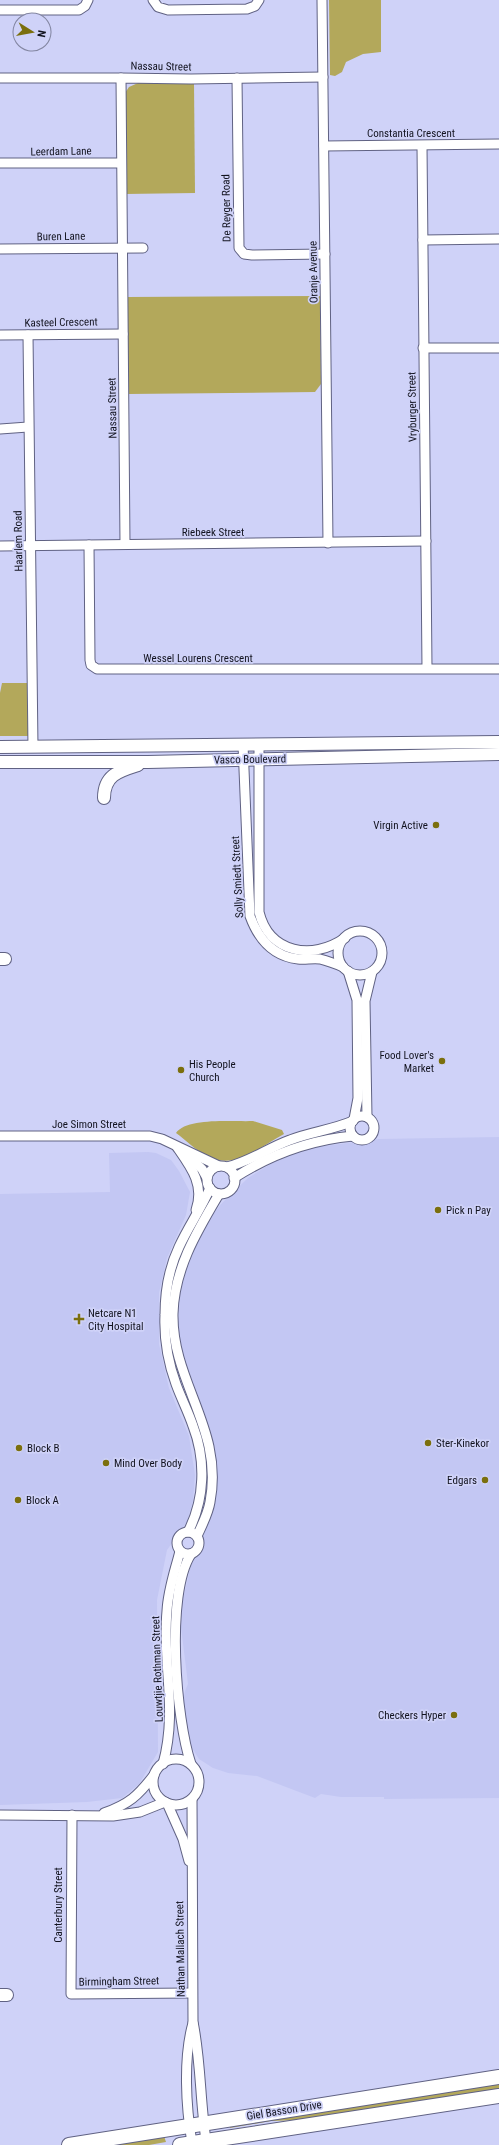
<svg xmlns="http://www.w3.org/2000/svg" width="499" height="2145" font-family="'Roboto Condensed',sans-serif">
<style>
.built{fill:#c3c7f3}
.green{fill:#b3a85b}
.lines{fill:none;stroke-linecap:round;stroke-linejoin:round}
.minor-casing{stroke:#606283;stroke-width:11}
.secondary-casing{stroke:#606283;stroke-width:14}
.primary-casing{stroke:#606283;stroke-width:16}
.minor{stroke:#fff;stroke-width:9}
.secondary{stroke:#fff;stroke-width:12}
.primary{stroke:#fff;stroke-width:14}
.poi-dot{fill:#7b6f0d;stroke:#cfd2f8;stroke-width:1.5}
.labels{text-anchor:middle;stroke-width:3.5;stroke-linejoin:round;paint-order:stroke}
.street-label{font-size:11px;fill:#12131f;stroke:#cfd2f8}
.poi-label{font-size:11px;fill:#12131f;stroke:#cfd2f8;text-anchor:start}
</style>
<rect width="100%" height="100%" fill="#cfd2f8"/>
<!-- built -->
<g class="built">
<path d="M499,1137V1798L384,1799V1797H341L321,1794L315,1798L257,1776L228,1773L213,1768L199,1759L187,1740L183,1704L185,1691L188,1684L181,1627L183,1599L190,1569L212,1510L211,1438L201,1405L190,1384L178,1330L180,1295L190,1255L208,1221L221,1204L248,1178L282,1157L309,1148L379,1139Z"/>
<path d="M148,1152L156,1153L171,1160L179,1171L190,1192L186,1215L167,1258L159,1293V1344L169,1388L189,1436L195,1475L193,1501L187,1522L167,1550L157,1600L158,1752L139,1784L122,1798L87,1802L0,1805V1194L110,1192L109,1153Z"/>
</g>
<!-- green -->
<g class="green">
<path d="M329,0H381V52L363,54L346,62L342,72L335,76L330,75Z"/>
<path d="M138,83H194L195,193L125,194V93L129,87Z"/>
<path d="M320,296L321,384L315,392L128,394L127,297Z"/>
<path d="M2,683H31L30,736H0V693Z"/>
<path d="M253,1121L282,1130L284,1134C259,1147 234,1172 206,1155C195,1150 186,1140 176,1133C187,1117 234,1122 253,1121Z"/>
<path d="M499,2084V2091L412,2102L300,2120L271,2121L230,2128L229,2125Z"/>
<path d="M164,2136L166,2142L149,2145H110Z"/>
</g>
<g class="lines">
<defs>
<g id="minor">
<path d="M153,0L158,7L168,10L247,9L255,6L259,0"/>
<path d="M322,0L328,543"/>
<path d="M0,10H79L85,6L88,0"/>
<path d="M0,78H121"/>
<path d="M237,78L239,248L244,254L252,255L325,254"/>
<path d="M324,146L499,144"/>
<path d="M422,146L427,668"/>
<path d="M0,163H121"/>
<path d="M423,240L499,239"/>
<path d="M0,249L143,248"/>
<path d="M0,335L123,334"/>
<path d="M28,335L33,747"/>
<path d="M423,348H499"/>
<path d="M0,429L28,427"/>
<path d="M125,544L121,78L191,79L323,77"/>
<path d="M89,545L90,660L91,665L97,669H499"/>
<path d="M0,546L426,541"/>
<path d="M243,745L250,916C258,938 272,956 298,959C305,960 312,958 320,959C328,961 336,964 343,967"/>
<path d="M259,745V912C269,953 312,961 345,938"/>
<circle cx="360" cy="953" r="22"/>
<path d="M348,971L357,1000L358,1098L354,1119"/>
<circle cx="362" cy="1128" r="12"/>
<path d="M367,1117L365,1001L372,972"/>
<path d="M0,1136H150L162,1139L219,1166"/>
<path d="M177,1147C191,1167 205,1185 196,1210"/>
<path d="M188,1156L202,1169L207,1178"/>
<circle cx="221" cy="1180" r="14"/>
<path d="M227,1167C249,1162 268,1148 290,1140C310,1132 332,1130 353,1121"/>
<path d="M234,1178C271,1154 310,1140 353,1136"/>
<circle cx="188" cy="1543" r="11"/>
<path d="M188,1532C205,1499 206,1460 193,1426C188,1411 181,1398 176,1384C168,1362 164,1338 165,1315C165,1293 169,1268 179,1247C188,1227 201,1209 210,1188"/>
<path d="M197,1536C202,1525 208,1514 210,1502C224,1429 172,1383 173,1314C174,1269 197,1231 219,1194"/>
<path d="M191,1554C165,1594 176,1720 191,1764"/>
<circle cx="176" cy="1782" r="23"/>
<path d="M163,1764C178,1709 162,1664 167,1611C168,1590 175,1571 180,1551"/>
<path d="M192,1799L193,2022C201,2061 200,2101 206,2140"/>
<path d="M167,1803L183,1839L189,1861"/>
<path d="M104,1813C129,1804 138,1796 154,1775"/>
<path d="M0,1815L113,1816L140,1812L165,1802"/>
<path d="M72,1815L71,1994L192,1993"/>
<path d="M192,2143C186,2107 183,2058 193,2023"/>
</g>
<g id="secondary">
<path d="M0,747L499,742"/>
<path d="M0,762H148L499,754"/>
<path d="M104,798C104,775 119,771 138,765"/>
<path d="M0,959H5"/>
<path d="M0,1995H7"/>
</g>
<g id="primary">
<path d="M69,2145L499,2077"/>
<path d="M180,2145L499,2096"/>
</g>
</defs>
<!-- minor casing -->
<use href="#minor" class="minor-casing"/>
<!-- secondary casing -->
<use href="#secondary" class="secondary-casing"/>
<!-- primary casing -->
<use href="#primary" class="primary-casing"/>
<!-- minor -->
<use href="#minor" class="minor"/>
<!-- secondary -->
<use href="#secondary" class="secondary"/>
<!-- primary -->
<use href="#primary" class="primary"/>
</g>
<!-- markers -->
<g class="poi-dot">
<circle cx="436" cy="825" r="4"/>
<circle cx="442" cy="1061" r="4"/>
<circle cx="181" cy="1070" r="4"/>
<circle cx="438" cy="1210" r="4"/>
<path d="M77 1313h4v4h4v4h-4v4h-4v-4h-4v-4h4z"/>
<circle cx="428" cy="1443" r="4"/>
<circle cx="19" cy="1448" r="4"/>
<circle cx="106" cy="1463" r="4"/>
<circle cx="485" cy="1480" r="4"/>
<circle cx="18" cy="1500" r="4"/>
<circle cx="454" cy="1715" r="4"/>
</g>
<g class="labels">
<!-- street labels -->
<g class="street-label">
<text transform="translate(161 66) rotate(1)" y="4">Nassau Street</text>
<text x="411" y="137">Constantia Crescent</text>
<text transform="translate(61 151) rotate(-1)" y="4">Leerdam Lane</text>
<text transform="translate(226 208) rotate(-91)" y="4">De Reyger Road</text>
<text transform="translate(61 236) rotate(-1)" y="4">Buren Lane</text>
<text transform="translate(313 272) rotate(-91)" y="4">Oranje Avenue</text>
<text transform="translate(61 322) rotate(-1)" y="4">Kasteel Crescent</text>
<text transform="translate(412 407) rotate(-91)" y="4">Vryburger Street</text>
<text transform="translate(112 408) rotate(-91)" y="4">Nassau Street</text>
<text x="213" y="536">Riebeek Street</text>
<text transform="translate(18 541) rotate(-91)" y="4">Haarlem Road</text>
<text x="198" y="662">Wessel Lourens Crescent</text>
<text transform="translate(250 759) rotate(-1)" y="4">Vasco Boulevard</text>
<text transform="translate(237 877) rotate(-93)" y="4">Solly Smiedt Street</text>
<text x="89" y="1128">Joe Simon Street</text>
<text transform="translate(157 1669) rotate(-92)" y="4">Louwtjie Rothman Street</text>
<text transform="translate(58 1905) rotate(-90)" y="4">Canterbury Street</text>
<text transform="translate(180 1949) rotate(-91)" y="4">Nathan Mallach Street</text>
<text transform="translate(119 1981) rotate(-1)" y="4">Birmingham Street</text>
<text transform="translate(284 2110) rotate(-9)" y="4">Giel Basson Drive</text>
</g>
<!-- poi labels -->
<g class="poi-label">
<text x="428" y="829" text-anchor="end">Virgin Active</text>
<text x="434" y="1059" text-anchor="end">Food Lover's<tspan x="434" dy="13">Market</tspan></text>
<text x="189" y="1068">His People<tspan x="189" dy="13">Church</tspan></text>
<text x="446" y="1214">Pick n Pay</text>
<text x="88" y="1317">Netcare N1<tspan x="88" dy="13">City Hospital</tspan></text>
<text x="436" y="1447">Ster-Kinekor</text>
<text x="27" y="1452">Block B</text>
<text x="114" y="1467">Mind Over Body</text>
<text x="477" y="1484" text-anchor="end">Edgars</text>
<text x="26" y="1504">Block A</text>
<text x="446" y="1719" text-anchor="end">Checkers Hyper</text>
</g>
</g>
<!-- north arrow -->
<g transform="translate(32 32) rotate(101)"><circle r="19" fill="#cfd2f8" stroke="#8386a1"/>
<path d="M0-3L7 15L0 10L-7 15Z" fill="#7b6f0d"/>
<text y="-6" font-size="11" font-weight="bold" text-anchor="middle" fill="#12131f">N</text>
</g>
</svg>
